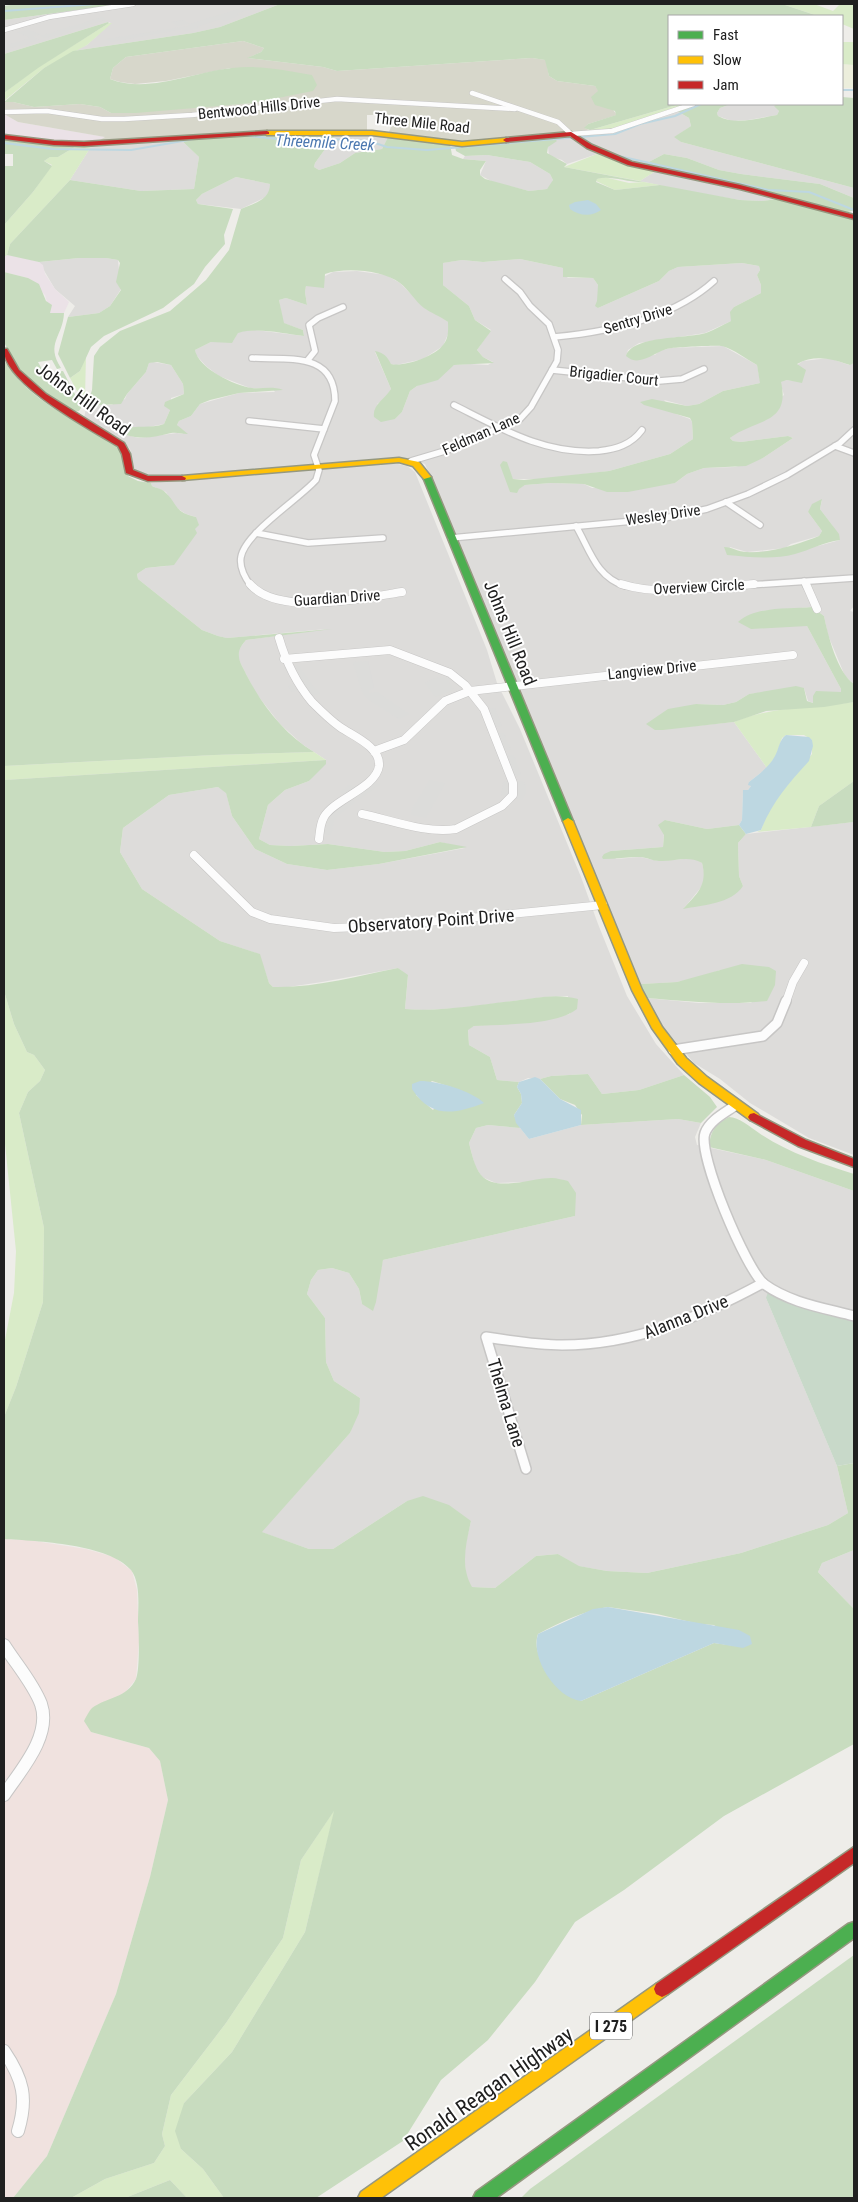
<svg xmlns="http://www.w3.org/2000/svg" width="858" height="2202" font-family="'Roboto Condensed',sans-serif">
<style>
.residential{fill:#dddcda;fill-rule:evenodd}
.commercial{fill:#f0e2df}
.industrial{fill:#ebe2e7}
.religious{fill:#dcdcda}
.construction{fill:#d7d7cb}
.farmland{fill:#eceedc}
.grass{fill:#d9ebc8}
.forest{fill:#c8dcbf;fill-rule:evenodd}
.cemetery{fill:#c8d9c9}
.water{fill:#bdd7e1}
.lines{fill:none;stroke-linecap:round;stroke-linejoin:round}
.stream{stroke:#bdd7e1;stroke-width:2}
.street-far4-casing{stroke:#c7c6c5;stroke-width:5.5}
.street-far3-casing{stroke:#c7c6c5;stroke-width:8}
.street-far2-casing{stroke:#c7c6c5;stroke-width:9}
.street-far1-casing{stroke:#c7c6c5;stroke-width:12}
.street-casing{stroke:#c7c6c5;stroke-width:14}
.fast-casing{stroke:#959880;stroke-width:3}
.slow-casing{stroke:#959880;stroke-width:3}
.jam-casing{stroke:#959880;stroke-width:3}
.street-far4{stroke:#fcfcfc;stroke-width:4.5}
.street-far3{stroke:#fcfcfc;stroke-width:5.5}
.street-far2{stroke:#fcfcfc;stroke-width:8}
.street-far1{stroke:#fcfcfc;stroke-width:9}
.street{stroke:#fcfcfc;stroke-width:12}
.fast{fill:#4caf50;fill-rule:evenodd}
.slow{fill:#ffc107;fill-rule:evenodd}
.jam{fill:#c62828;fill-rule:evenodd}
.labels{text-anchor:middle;stroke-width:4;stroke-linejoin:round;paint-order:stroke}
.far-street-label{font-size:15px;fill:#202020;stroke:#fff}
.far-water-label{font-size:16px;font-style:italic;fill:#4c78b0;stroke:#fff}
.shield{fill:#fff;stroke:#636363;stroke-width:1}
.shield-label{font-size:16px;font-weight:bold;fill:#202020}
.street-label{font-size:18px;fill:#202020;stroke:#fff}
.near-street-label{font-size:21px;fill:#202020;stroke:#fff}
</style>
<rect width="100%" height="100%" fill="#eeede9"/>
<!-- residential -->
<g class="residential">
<path d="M122,4H280L220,27L193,33L73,51L87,45L111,23L108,22L4,54V20Z"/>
<path d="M731,104H777L775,106L779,111L777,115L748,120L732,121L718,116L717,113L720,108Z"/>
<path d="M677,111L689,118L691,126L675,137L681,142L854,188V198L820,184L741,174L719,170L687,158L664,154L643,165L606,155L582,141L577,137Z"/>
<path d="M336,134L389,135L382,149L355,153L340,163L319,170L314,167L315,163Z"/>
<path d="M567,136L586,149L597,154L567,164L562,160L549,156L548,147L553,137Z"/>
<path d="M179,138L199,157L194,189L141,191L70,180L92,145Z"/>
<path d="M487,155L530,162L550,174L553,180L551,185L547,189L529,191L493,182L480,175L486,161L463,159L465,156Z"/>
<path d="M236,177L270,184V191L264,198L241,209L198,204L196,200L202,194Z"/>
<path d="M79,258H106L118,260L121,289L110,306L99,313L68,317L75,306L55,289L39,262Z"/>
<path d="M520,259L563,268V274L568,278H593L598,285V308L659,281L669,271L678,267L742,263L759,266L760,270L757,275L761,285V293L734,307L731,321L705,333L639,343L628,350L626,356L655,355L659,351L671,348L723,346L757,365L760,380V383L723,391L699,404L687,406L664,400L676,414L690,419L692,422L693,439L670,454L609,471L542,479H513L508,470L510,492L525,485L551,483L584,484L592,488L675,483L687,474L704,468L735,467L763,458L793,438L788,436L741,442L733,441L730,438L784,395L780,382L787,380L802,382L797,365L803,361L829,358L849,365L854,363V606L850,611L854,612V684L845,676L828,635L824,616L812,607L761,611L795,626H807L841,689V692L814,699L813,703L808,701L804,688L749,694L736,702L723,705L696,704L655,730L734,722L767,768L749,782L751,786L748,790H743L742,820L739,825L707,829L665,820L663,847L611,851L616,859L640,857L658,861L684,859H695L702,863L705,875L703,885L684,908L743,886L739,876L738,843L746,834L854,822V1155L809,1138L750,1103L720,1079L694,1063L664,1028L646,998L699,1003H752L720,970L699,978L677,982L641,984L425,464L409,458H385L155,478L144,477L134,468L130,449L122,440L84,418L86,409L100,405H111L125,399L127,394L146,372L149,363L153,362L171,365L183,384L184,394L171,398L170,410L164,424L143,428L126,435L139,438L177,433L183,434L177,425L179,421L191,416L200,404L239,393L275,392L272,388H250L219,376L206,366L196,355L195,350L211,342L233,341L238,332L244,331L255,330L304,336L303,330L283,323L279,300L286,298L307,305L305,292L306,286L333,272L357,271L386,275L400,283L426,309L436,313L448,322V334L443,346L423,359L396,365L391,364L375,352L391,389L386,398L377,404L395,419L402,412L410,391L417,386L454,365L470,364L488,365L493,362L483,357L477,350L491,330L475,320L469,306L443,285L442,263L462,260L483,262ZM822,500L820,509L832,525L840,540L818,546L727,555L730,547L747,552L785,548L791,544L819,536L822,531L808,512Z"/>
<path d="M393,463L407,466L415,472L487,650L497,683L520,729L581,877L598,924L627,996L656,1044L684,1075L639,1090L602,1094L588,1074L551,1076L540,1079L528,1078L519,1082L497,1080L490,1057L469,1045L468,1029L474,1026L537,1021L570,1014L568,996L544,997L460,1008L423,1010L405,1009L408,976L398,968L322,982L288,987H273L269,983L259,954L220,941L142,889L120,852L123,828L169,795L218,787L226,792L232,816L255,849L287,864L327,870L379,864L465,848L440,842L405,851L385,852L328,844L291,846L270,845L259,839L268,805L285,790L309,781L326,760L302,744L280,724L255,692L238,658L239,649L246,640L327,629L227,638L218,636L202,630L138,579L137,574L146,568L166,566L194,529L196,517L186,514L175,507L166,492L152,486L151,483L226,475Z"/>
<path d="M678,1119L701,1123L695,1137L697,1145L766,1160L854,1191V1322L766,1298L837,1466L848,1513L828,1525L741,1553L647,1573L607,1571L578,1566L558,1554L536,1556L495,1588L471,1587L466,1577L464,1550L471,1521L407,1501L333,1549H309L261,1532L350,1433L360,1398L334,1381L326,1362L325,1318L307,1294L311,1280L318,1270L332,1268L349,1273L359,1289L362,1304L379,1277L383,1260L575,1216L551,1178L526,1182L496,1183L482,1177L475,1166L469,1143L476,1128L488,1125L520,1128L529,1139L581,1125Z"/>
<path d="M854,1550V1609L818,1572L822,1563Z"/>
</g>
<!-- commercial -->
<path class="commercial" d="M4,1539L28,1540L86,1549L114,1557L132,1571L137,1590L139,1641L136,1679L123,1695L91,1709V1732L149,1748L160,1761L168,1800L150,1877L116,1994L47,2156L13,2198H4Z"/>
<!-- industrial -->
<g class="industrial">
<path d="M4,114L18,122L106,137L95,143L27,140L4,135Z"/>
<path d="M7,255L27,258L39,262L43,265L45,274L55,289L69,302L64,313H50L45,295L28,278L4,272V257Z"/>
</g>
<!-- religious -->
<g class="religious">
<path d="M244,7L256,9L245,11L237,14L240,15L225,21L221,19L197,27L200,28L185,31L183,29L112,42L106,39L188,26L189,24L178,26L171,22L183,20L190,24Z"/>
<path d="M102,17L106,20L87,25L89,27L82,29L78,28L68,31L71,32L45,38L40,36Z"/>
<path d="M28,30L41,34L33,37L39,40L28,43L30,44L9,48L11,50L4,52V46L30,38L17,32Z"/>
<path d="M657,170L716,183L778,199L761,201L740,200L686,191L640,181Z"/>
<path d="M368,661L374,688L369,690V693L377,692L409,714L399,719L369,700L363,694L353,662Z"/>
<path d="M298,665L312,685L320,694L305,697L300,690L292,692L288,686L295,683L284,667Z"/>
<path d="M450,677L449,682L454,690L435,697L425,683L435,678Z"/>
<path d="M495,708L502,726L496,727L497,733H504L511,750H506V755H514L521,775L514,776L516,781H523L526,786V792L522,800L501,795L503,783L508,780L480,709Z"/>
<path d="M367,780L380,784L359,800L350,799L355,802L337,816L334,821L331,835L316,834L321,815L346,795L340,792L349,785L356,787Z"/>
<path d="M430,780L445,783L426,818L411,815L412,809Z"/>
</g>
<!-- construction -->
<path class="construction" d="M243,41L264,48L261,52L248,58L323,67L337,71L532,58L546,60L549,76L557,81L595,86L617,115L588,124L585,128L593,132L462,143L389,132L392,124L389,119L382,115H367V132L243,131L95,143L105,137L18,122L4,114V102H13L34,107L80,104L100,107L111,113L253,103L230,68L166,81L135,84L120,82L110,79L113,68L126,57Z"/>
<!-- farmland -->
<path class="farmland" d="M842,64L854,65V88H842Z"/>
<!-- grass -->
<g class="grass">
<path d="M782,4H814L833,11L840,4H854V29L842,24V16H818Z"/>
<path d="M109,23H112L87,45L44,68L4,101V93L37,68Z"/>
<path d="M842,42H854V65L842,64Z"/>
<path d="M680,104H691L607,130L593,132L590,130Z"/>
<path d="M78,145H92L70,180L10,244L7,255L4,257V225L33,192L52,165L44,161L50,157H58Z"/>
<path d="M597,154L620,162L657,170L640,181L564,167Z"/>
<path d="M604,177L629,183L644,182L660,185L615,190L596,181L597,179Z"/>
<path d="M86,355L85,398L83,402L70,378L80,371Z"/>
<path d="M854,702V781L819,806L811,827L757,832L761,830L768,811L777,798L812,754V740L804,735H786L782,738L776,756L767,768L734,722C773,706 813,708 854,702Z"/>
<path d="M314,752L326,760L4,780V766L214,755Z"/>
<path d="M4,991L14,1024L27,1052L34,1055L45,1070L40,1081L28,1092L19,1113L44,1228L43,1302L16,1387L4,1417V1345L14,1293L16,1251L4,1134Z"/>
<path d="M335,1809L305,1932L232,2052L184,2103L181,2149L203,2169L224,2198H187L170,2180L125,2198H71L105,2179L154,2163L165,2146L162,2134L171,2095L226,2023L283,1938L301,1860Z"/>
</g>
<!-- forest -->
<g class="forest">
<path d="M17,4H122L4,20V6Z"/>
<path d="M280,4H782L818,16H669V104H680L590,130L584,128L588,124L616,115L615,111L595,105L591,97L598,91L595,86L557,81L549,76L545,60L532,58L337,71L323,67L247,58L261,52L264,48L243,41L126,57L113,68L110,79C148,94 193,72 232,68C259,65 285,70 312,75L317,85L313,91L253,103L136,113H111L100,107L80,104L34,107L13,102H4L44,68L73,51L193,33L220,27Z"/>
<path d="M108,22L109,23L38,68L4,93V54Z"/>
<path d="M842,97L854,98V188L681,142L674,137L691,126L689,118L677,111L696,104H731L720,108L717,113L718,116C735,126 759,118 777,115L779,111L774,106L777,104H842Z"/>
<path d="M225,134H336L315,163L314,167L319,170L340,163L355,153L382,149L389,135L450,144L452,155L463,159L486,161L480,170V175L485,179L529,191L547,189L553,180L550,174L530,162L487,155L465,156L456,151L455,146L553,137L557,141L548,147L547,153L567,164L564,167L644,182C627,183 611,175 597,179L596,182L615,190L660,185L740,200L761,201L778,199L854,219V363L850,365C832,359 815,354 797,364L806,370L802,383L787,380L781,382C791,425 754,419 730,438L733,441L741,442L788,436L793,438L763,458L746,466L704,468L687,474L675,483L628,492H607L584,484L551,483L525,485L519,489L517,493L510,492L500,465L503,461L507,462L513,479L524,480L609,471L670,454L693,439L692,422L690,418L644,405L640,402L652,399L687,406L699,404L723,391L760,383L757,365C746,359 734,349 722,346C716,345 681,347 672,348C656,349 641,369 626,356C633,335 686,339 706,333C714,330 722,325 731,321L730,312L734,307L761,293V285L757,275L760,270L759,266L742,263L678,267L669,271L659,281L598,308L595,306L597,301L598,285L593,278L563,277V268L520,259L483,262L462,260L443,263V285L469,306L475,320L491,331L477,350L483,357L494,363L454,365L438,380L417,386L410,391L402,412L395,419L381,422L374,417C372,405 385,399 391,389L375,351C384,353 387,356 391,364C405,367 435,356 443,345C449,338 448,330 448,322C440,316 431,313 424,308C415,301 409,290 400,283C383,270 345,267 325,274L324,288L306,286L305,292L307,305L286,298L279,300L284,323L303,330L304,336C283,334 259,327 238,333L232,343L211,342L195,350C198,368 235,386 252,388C262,389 273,386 283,390L239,393L210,400L200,404L191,416L179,421L177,425L188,434C182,434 177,432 171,433C155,437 143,440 126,435L123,430C135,424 151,429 164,424L170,410L164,406L165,402L184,394L183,384L171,365L157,362L149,363L146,372L127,394L121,404L100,405L86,409L92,390L94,356L100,347L120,331L170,311L206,280L229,250L241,209C253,204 270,200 270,184L236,177L202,194L196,200L198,204L233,209L224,235L225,244L205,267L194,284L163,308L104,336L91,347L80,371L70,378L58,354L68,317L99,313L110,306L121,290L116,282L120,263L118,260L106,258H79L39,262L7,255L10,244L70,180L141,191L194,189L199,157L179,138Z"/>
<path d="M4,138L78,145L58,157H50L44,161L52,166L33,192L4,225V166H13V154H4Z"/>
<path d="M664,154L687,158L719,170L741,174L820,184L854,198V210L846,213L775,194L643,165Z"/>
<path d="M4,272L28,278L39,284L46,301L52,305L50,313H64C63,337 45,343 61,368L57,369L52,360L38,362L44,373L63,371L80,404L81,408L79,411C63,414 27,379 17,366C12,359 8,350 4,342Z"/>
<path d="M4,360C28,401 75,419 114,444L120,450L128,476L138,481L151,483L152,486C156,488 163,489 166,493C179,506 174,512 196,517L199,525L195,529L197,533L174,565L146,568L137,574L138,579L202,630L218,636L227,638L332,629L246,640C242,645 238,649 239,657C239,662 244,669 246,674C262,705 284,734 314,752L214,755L4,766Z"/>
<path d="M822,499L820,509L839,534L840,540C824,542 810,550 795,554C773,560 750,557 727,555L724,547C732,547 738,552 747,552C769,554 799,544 819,536L822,531L808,512L812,504Z"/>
<path d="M812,607L824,616C828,635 837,672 854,684V702L824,707L766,711L734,722L663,730H655L646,724L668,709L696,704L723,705L736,702L749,694L796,686L804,688L807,701L813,703V696L816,691L841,692V689L807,626L751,629L738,622C756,606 789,609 812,607Z"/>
<path d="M326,760V764L309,781L285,790L268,805L259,839L270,845L291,846L328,844L385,852L405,851L440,842L467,847L379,864L327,870L287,864L255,849L232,816L226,793L218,787L169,795L123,828L120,852L142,889L220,941L260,954L269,983L273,987C315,988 357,976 398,968L408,975L405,1009C441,1012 477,1005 513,1001C534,998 557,993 578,999L577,1009C555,1026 503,1024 474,1026L468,1030L469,1045L490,1057L497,1080L519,1082L517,1087L521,1094L522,1103L514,1115L520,1128L488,1125L476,1128L469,1143C472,1154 474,1166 481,1175C496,1193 534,1177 552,1178C557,1178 563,1180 568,1181L576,1193L575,1216L383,1260L376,1302L373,1311L362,1304L359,1289L349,1273L332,1268L318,1270L311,1280L307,1294L325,1318L326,1362L334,1381L360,1398L359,1413L350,1433L262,1532L309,1549H333L407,1501L423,1496L449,1505L471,1521C466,1544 460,1566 472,1587L495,1588L536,1556L558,1554L579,1566L607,1571L647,1573L741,1553L828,1525L848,1513L837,1466L854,1463V1550L822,1563L818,1572L854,1609V1744L724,1816L624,1890L575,1922L535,1982L488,2040L441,2080L403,2141L316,2198H224L203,2169L181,2149L175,2131L184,2103L232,2052L305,1932L334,1811L301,1860L283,1938L226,2023L171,2095L162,2134L165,2146L154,2163L105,2179L71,2198H13L47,2156L116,1994L150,1877L168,1800L160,1761L149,1748L91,1732L84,1721C86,1717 89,1711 92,1708C107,1697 127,1698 136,1679C140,1669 139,1634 138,1622C138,1607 141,1583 131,1570C109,1544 37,1541 4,1539V1417L16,1387L43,1302L44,1228L19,1113L28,1092L40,1081L45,1070L34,1055L27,1052L14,1024L4,991V780ZM432,1081L451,1087L433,1110L416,1095ZM608,1607L657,1614L699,1624L714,1625L743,1647L714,1643L581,1701C563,1683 529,1662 538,1634C561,1622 583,1611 608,1607Z"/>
<path d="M854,781V822L811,827L819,806Z"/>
<path d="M665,820L707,829L739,825L746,834L738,843L739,876L743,886C731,904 703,905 683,909C697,894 708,885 702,863C687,855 675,862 659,861C653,861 646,857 640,857C627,857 616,859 603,859L602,857L604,854L611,851L663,847L664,835L658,825Z"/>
<path d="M742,964L769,967L776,971L775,985L767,1001C728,1006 686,1001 646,998L641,984L677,982Z"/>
<path d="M588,1074L602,1094L639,1090L684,1075L710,1097L717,1107L701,1123L678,1119L581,1125L582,1115L575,1105L560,1099L540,1079L551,1076Z"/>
<path d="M729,1117C739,1117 750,1127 759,1133C787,1152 822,1164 854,1174V1191L766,1160L709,1147C710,1132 715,1124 729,1117Z"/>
<path d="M854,1955V2198H521L530,2189Z"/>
<path d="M170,2180L187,2198H125Z"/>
</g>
<!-- cemetery -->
<path class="cemetery" d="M768,1292L854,1322V1463L837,1466L766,1298Z"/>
<!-- water -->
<g class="water">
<path d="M588,200L596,204L601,210C592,217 579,216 570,209L569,205L575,202Z"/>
<path d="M786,735L809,737L812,740L813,746L809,761C789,783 772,802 761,830L746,834L739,825L742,820L743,790H748L751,786L748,785L749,782C759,774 769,767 775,756C779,749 779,740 786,735Z"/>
<path d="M535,1077L540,1079L560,1099L581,1110V1125L529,1139L516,1123L514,1115L522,1103L521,1094L517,1087L519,1082Z"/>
<path d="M420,1081C439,1081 471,1091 484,1103C455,1114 431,1119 412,1089V1084Z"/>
<path d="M608,1607L739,1630L750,1636L752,1644L743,1648L714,1643L581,1701C556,1698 530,1658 538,1634L593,1609Z"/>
</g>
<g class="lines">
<!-- stream -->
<g class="stream">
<path d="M4,11L95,4"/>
<path d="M842,90H854"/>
<path d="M583,138L597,148"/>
<path d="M4,143L53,149L131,150L194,139L241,135L278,139L307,138L369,141L387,147L427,150L615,134L640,124L675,116L701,104"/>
<path d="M610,154L768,190L809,192L854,210"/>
</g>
<defs>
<g id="street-far4">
<path d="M4,30L49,17L133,4"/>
<path d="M472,93L558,122L571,134L612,131L693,104"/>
<path d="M4,112L47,111L102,119H124L192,115L337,99L515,109"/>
</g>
<g id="street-far3">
<path d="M554,337C609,332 672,319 714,281"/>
<path d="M307,361L315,351L309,325L318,318L343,307"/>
<path d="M552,370L659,381L682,379L704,369"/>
<path d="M454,405C500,428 545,455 599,451C616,449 631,445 642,430"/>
<path d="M249,421L324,429"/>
<path d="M835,446L854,453"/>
<path d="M411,461L448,450L520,419L531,407L557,361L558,350L549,324L530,306L520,292L505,279"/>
<path d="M726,502L760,525"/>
<path d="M576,526C590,550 596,577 625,586"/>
<path d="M256,533L308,543L383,538"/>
<path d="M451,538L665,518L707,509L748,494L787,475L840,443L854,430"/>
<path d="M804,581L806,586"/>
<path d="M251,586C245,578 239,568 241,557C245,533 298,500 316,480L319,470L314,455L335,401C335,351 288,360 252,358"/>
<path d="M734,586L854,578"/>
</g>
<g id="street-far2">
<path d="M250,584C278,617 364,598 402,592"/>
<path d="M621,584C662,597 711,587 754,584"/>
<path d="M806,584L817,609"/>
<path d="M279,638C286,662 296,683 312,702C321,711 330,720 340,727C353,736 381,747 379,766C376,788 334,799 324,817C320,824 320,831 319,839"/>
<path d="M284,659L390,650L450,673L465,685L484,709L513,783V795L502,806L456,829C426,834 391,820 362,814"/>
<path d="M374,751L404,740L445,701L470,691L793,655"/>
<path d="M194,855L252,912L270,919L334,928L387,926L603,905"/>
<path d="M786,1002L793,982L804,963"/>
</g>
<g id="street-far1">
<path d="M673,1050L763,1036L777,1023L786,1001"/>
<path d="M736,1105C725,1113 710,1120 705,1133C697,1154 746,1269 764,1284C790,1303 824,1308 854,1316"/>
<path d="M526,1469L486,1337C511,1341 536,1345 562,1345C635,1345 700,1317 763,1283"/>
</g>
<g id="street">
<path d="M4,1645C16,1664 33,1683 41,1704C52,1736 20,1771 4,1795"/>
<path d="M4,2051C23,2079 28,2098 18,2131"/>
</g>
<g id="fast">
<path d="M424,475L431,477L573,821L571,823L568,824L563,821L423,477Z"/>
<path d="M854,1922V1938L496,2198H473L476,2192L848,1924Z"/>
</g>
<g id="slow">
<path d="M372,131L462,142L506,138L509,140L506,142L462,146L372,135H267L264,133L267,131Z"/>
<path d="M399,458L419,462L431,477L424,479L413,466L399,462L182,480L178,478L182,476Z"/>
<path d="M568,818L573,821L642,990L662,1027L686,1058L707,1077L758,1114L760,1117L758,1120H750L699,1083L678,1064L652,1028L632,990L563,821Z"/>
<path d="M662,1981L668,1984L670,1989L668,1994L381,2198H358L361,2192L656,1984Z"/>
</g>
<g id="jam">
<path d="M267,131L269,132V134L84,146L54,145L4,139V135L54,141L84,142Z"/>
<path d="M571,132L592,145L632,162L740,185L854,215V219L740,189L628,165L587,148L570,136L506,142L503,140L506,138Z"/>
<path d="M4,349H7L19,370L46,394L124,443L130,454L133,470L148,476H182L186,478L185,480L148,481L126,473L122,454L118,446C91,430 2,382 4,349Z"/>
<path d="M754,1113L806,1140L854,1159V1167L798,1146L750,1120L748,1117L750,1114Z"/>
<path d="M854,1847V1863L668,1994L662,1997L656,1994L654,1989L656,1984Z"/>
</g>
</defs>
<!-- street-far4 casing -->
<use href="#street-far4" class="street-far4-casing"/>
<!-- street-far3 casing -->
<use href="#street-far3" class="street-far3-casing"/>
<!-- street-far2 casing -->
<use href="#street-far2" class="street-far2-casing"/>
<!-- street-far1 casing -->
<use href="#street-far1" class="street-far1-casing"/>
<!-- street casing -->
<use href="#street" class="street-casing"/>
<!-- fast casing -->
<use href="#fast" class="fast-casing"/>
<!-- slow casing -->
<use href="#slow" class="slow-casing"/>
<!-- jam casing -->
<use href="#jam" class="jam-casing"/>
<!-- street-far4 -->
<use href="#street-far4" class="street-far4"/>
<!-- street-far3 -->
<use href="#street-far3" class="street-far3"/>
<!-- street-far2 -->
<use href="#street-far2" class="street-far2"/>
<!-- street-far1 -->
<use href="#street-far1" class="street-far1"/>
<!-- street -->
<use href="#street" class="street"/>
<!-- fast -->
<use href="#fast" class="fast"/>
<!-- slow -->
<use href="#slow" class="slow"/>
<!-- jam -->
<use href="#jam" class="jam"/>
</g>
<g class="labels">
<!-- far-street labels -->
<g class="far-street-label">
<text transform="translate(259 108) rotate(-6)" y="5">Bentwood Hills Drive</text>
<text transform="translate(422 123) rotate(6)" y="5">Three Mile Road</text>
<text transform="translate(638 319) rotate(-17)" y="5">Sentry Drive</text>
<text transform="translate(614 376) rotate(6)" y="5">Brigadier Court</text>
<text transform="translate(481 434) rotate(-24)" y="5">Feldman Lane</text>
<text transform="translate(663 515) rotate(-8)" y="5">Wesley Drive</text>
<text transform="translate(699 587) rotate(-3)" y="5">Overview Circle</text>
<text transform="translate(337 598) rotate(-4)" y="5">Guardian Drive</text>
<text transform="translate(652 670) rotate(-6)" y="5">Langview Drive</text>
</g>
<!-- far-water labels -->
<g class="far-water-label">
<text transform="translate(325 142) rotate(3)" y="6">Threemile Creek</text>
</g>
<!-- shield labels -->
<rect class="shield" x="590" y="2012.5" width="42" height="27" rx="4"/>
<g class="shield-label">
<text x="611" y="2032">I 275</text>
</g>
<!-- street labels -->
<g class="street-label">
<text transform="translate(83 399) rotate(36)" y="6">Johns Hill Road</text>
<text transform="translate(510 633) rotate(68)" y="6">Johns Hill Road</text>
<text transform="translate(431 921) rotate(-4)" y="6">Observatory Point Drive</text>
<text transform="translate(686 1317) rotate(-22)" y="6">Alanna Drive</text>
<text transform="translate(506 1403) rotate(73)" y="6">Thelma Lane</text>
</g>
<!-- near-street labels -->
<g class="near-street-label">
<text transform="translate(489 2089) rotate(-35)" y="7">Ronald Reagan Highway</text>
</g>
</g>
<!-- border -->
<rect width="858" height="2202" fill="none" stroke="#202020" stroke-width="10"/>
<!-- legend -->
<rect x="668" y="15" width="175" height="90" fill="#ffffff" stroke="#a6a6a6"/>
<rect x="678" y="31" width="25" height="8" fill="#4caf50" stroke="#a6a6a6"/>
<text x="713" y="40" font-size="15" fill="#202020">Fast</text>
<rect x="678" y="56" width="25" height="8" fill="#ffc107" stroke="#a6a6a6"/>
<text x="713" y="65" font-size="15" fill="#202020">Slow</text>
<rect x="678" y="81" width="25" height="8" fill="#c62828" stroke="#a6a6a6"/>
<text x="713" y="90" font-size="15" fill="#202020">Jam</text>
</svg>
